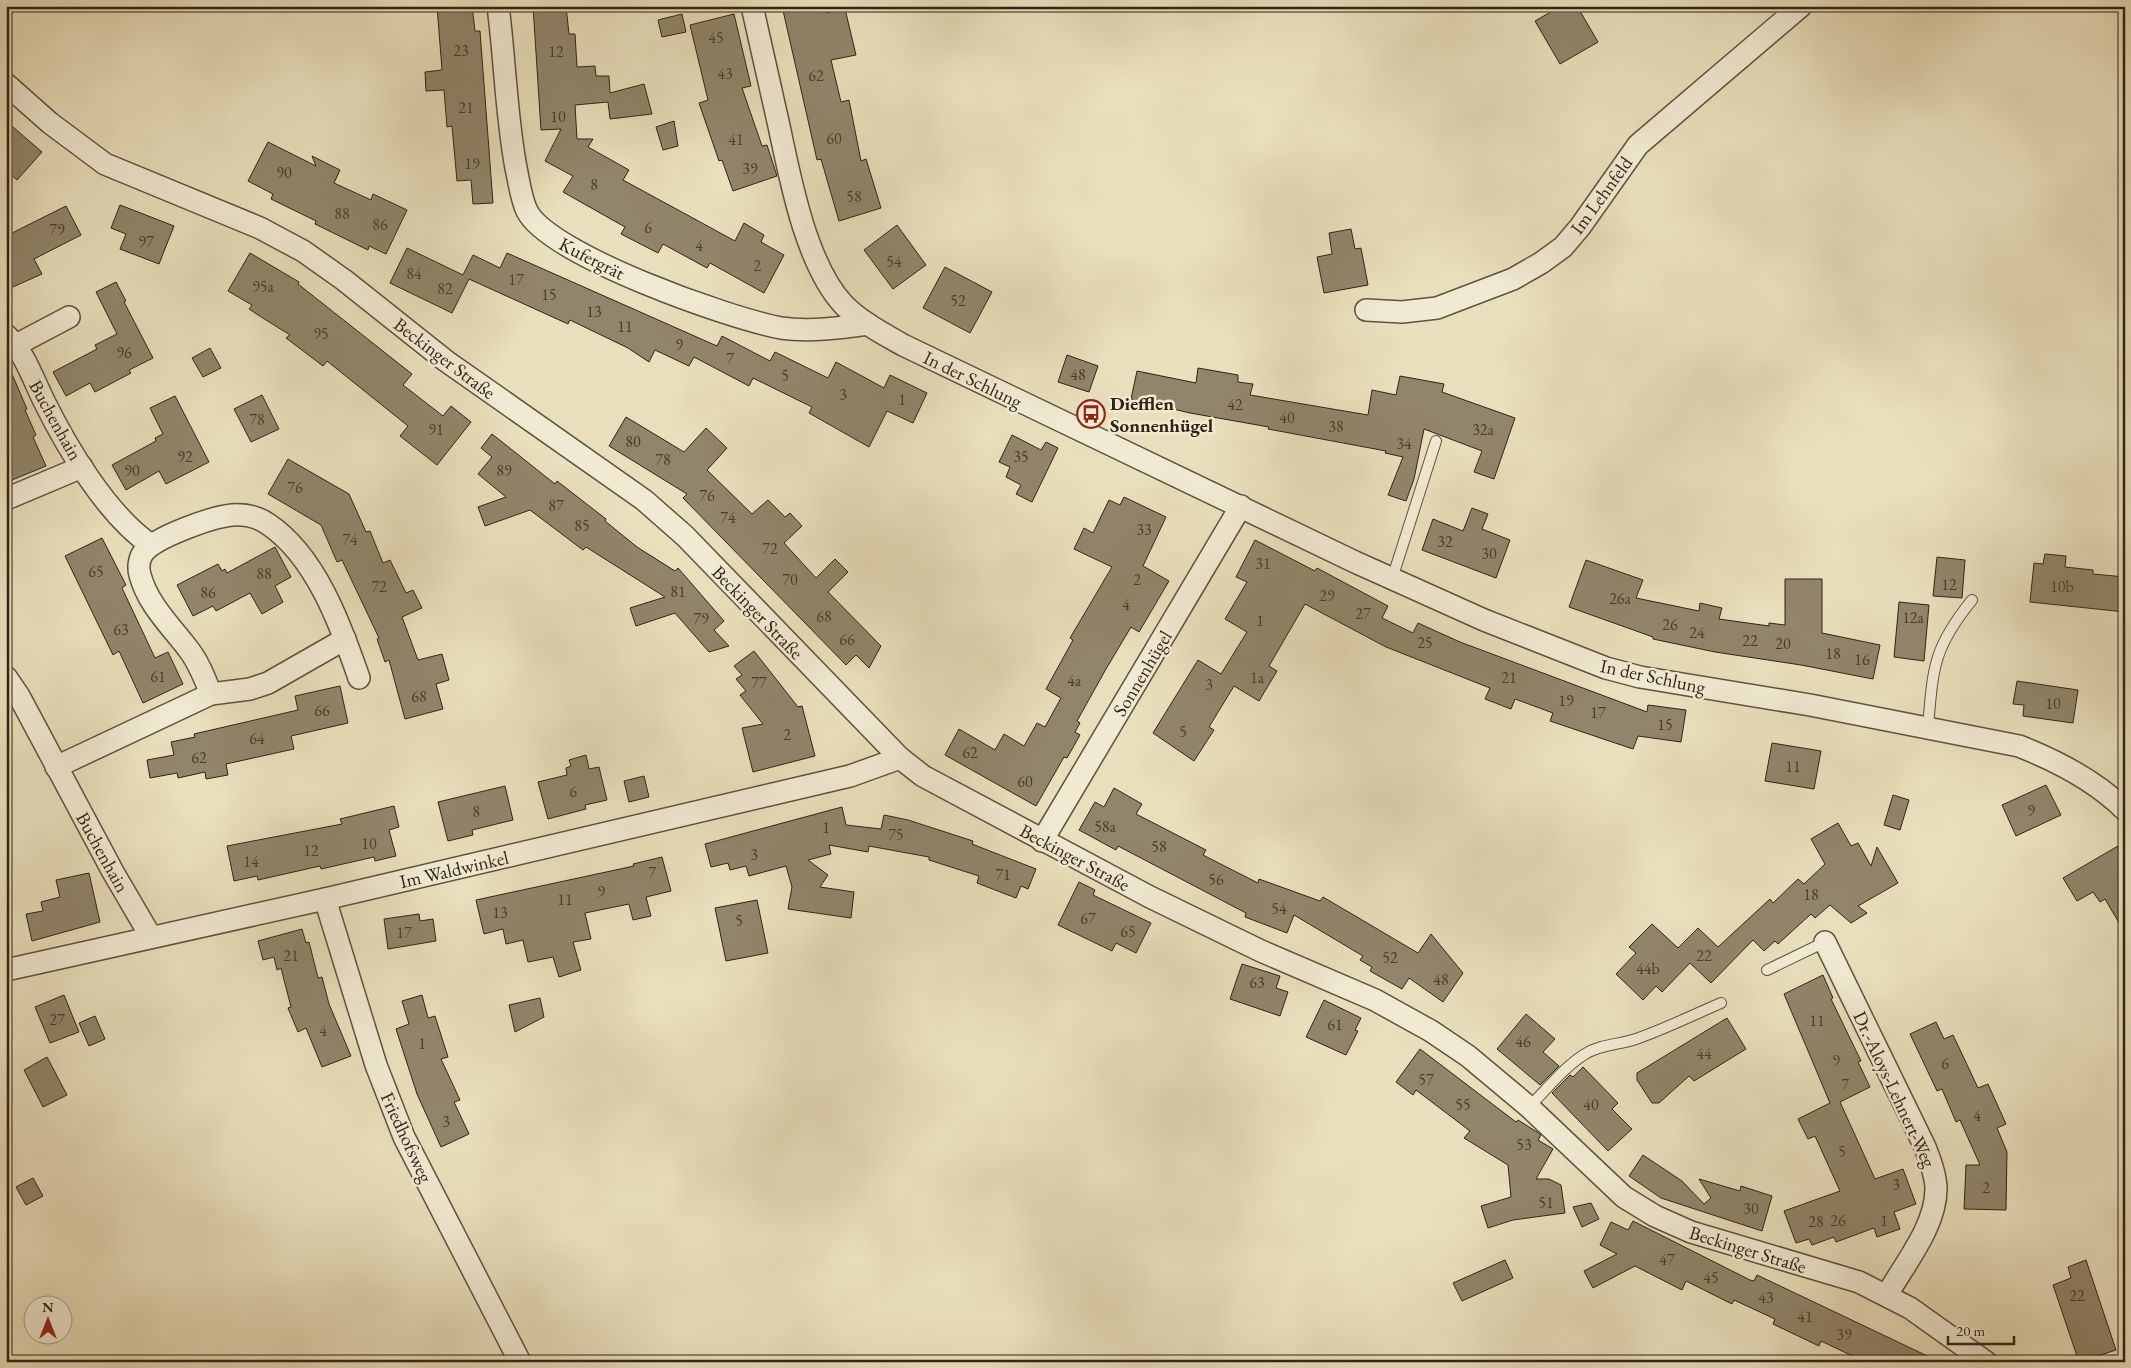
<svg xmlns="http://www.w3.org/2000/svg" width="2131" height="1368" font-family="'EB Garamond',serif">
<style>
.building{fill:#91856b;stroke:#312314}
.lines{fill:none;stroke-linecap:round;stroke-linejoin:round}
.lane-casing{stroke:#5f523e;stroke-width:12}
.street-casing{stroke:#5f523e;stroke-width:24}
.lane{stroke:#f1ead3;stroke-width:10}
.street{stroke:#f1ead3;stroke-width:21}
.labels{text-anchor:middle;stroke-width:5;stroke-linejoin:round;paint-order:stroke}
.number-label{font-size:16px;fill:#493c2a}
.street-label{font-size:19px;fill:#312314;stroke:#f1ead3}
.poi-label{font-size:19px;font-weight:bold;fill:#312314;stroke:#f1ead3;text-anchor:start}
</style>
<rect width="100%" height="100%" fill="#e9dfbc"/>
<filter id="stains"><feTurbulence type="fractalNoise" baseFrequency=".004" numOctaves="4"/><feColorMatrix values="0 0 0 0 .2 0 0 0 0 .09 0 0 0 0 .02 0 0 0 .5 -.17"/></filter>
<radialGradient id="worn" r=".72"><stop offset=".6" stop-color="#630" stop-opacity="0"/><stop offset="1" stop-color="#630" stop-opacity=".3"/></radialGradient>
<!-- building -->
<g class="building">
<path d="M437,6H472L475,31H480L493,203L473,204L471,180L457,181L452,126L447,127L444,90L426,91L425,72L442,70Z"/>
<path d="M533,6H566L569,34H575L577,67L595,66L596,76H609L610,93L644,84L652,114L610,119L608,102L575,105L577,139H593L588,147L629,170L623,180L735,241L744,223L764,235L761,242L784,255L764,293L710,263L707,268L663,244L658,253L621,234L625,227L563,192L573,176L545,161L561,129L541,130Z"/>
<path d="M782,6H825L827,13L845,9L856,55L831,60L841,102L849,100L861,161L866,159L881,208L839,221L821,159L817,160Z"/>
<path d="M1561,6H1577L1598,42L1560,64L1535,21Z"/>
<path d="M682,14L686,32L662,37L658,20Z"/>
<path d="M734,14L751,86L742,88L762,146L767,145L777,176L733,191L722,160L719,161L699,103L708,100L690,25Z"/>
<path d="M6,121L42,152L17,180L6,170Z"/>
<path d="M674,121L678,146L663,150L656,127Z"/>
<path d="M268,142L316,166L312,156L340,170L334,183L371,200L373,194L407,210L386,254L369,246L368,250L315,224L316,221L271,199L273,194L248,181Z"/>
<path d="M120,205L174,226L159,264L120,249L126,234L111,228Z"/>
<path d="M66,206L81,235L34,259L42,274L6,290V236Z"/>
<path d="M897,225L926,265L893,289L864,250Z"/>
<path d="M1351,229L1355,249L1361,248L1368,285L1324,293L1317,257L1332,254L1329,233Z"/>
<path d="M407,248L463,275L473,255L500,268L507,253L717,346L722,336L770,361L775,352L828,378L836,362L884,388L890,375L927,393L913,423L887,411L869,447L809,413L812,407L753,378L749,386L694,357L689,366L655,350L649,362L628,348L570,320L568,324L469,279L452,313L390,283Z"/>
<path d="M250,253L299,282L298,284L412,374L403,385L443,416L451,406L471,422L437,465L400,436L408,426L327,361L323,366L286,338L290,335L258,315L249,309L252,305L228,291Z"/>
<path d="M945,267L992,292L970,333L923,308Z"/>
<path d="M116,282L126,301L124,302L153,358L129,370L131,373L95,392L90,383L66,396L53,372L97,349L95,345L117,334L96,292Z"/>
<path d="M210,348L221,368L203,377L192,358Z"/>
<path d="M1067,355L1098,366L1089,392L1058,382Z"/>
<path d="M6,360L27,409L25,410L36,435L33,437L46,466L12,480L6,466Z"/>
<path d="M1198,368L1238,375V382L1253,384L1250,395L1368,415L1372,390L1396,395L1400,376L1444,384L1442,392L1515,418L1494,479L1474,472L1482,451L1424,429L1414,479L1406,501L1388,495L1403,457L1385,453L1386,451L1268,429L1269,427L1190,413L1131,399L1137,371L1196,383Z"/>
<path d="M262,395L279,429L251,442L234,409Z"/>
<path d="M175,396L209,462L166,484L159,471L126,490L112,465L156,441L155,438L163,434L150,408Z"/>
<path d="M626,417L684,452L706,428L727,448L707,470L752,514L768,500L785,517L790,513L802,526L784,543L816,578L835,559L848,572L828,592L881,646L869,668L856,655L846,665L683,498L687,494L609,446Z"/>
<path d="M492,434L555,484L557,481L606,519L605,521L637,547L675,571L678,568L724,621L714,630L729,646L709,652L675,613L636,626L630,608L665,597L586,547L583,550L530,510L485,526L478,507L506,497L478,474L492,457L481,448Z"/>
<path d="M1012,435L1041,450L1046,442L1058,448L1032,502L1016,494L1021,485L1006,477L1010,467L999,462Z"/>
<path d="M288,459L349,494L366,532L370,531L383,563L390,560L406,593L413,590L422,608L402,617L418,660L442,654L449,680L436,684L443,709L405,719L389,660L385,662L377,639L379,638L342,560L337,562L321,525L268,494Z"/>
<path d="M1124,497L1166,517L1143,566L1169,581L1139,632L1131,627L1106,669L1077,721L1080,723L1075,732L1080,735L1067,758L1064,757L1036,806L945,755L959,729L995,750L1004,734L1024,746L1037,723L1045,727L1061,698L1046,689L1073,640L1070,638L1112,567L1074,549L1084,528L1093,533L1109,500L1120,505Z"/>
<path d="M1472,508L1488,514L1482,529L1510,540L1496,578L1422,550L1433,519L1463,531Z"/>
<path d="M102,538L126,585L122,588L155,658L168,652L183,684L143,703L119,651L113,655L65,556Z"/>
<path d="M1255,540L1315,571L1317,568L1388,606L1382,618L1413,633L1418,623L1460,642L1647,712L1648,705L1686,710L1681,742L1638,736L1633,749L1550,721L1553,713L1515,699L1511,709L1485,699L1490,688L1386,647L1305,604L1269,666L1277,671L1259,701L1234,686L1209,727L1214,730L1194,761L1153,733L1198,660L1221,674L1247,632L1225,619L1247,582L1236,577Z"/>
<path d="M275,547L291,577L275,586L283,602L262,614L250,593L216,611L213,606L193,616L177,585L218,564L222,571L225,569L227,573Z"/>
<path d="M2045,554L2066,556L2065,567L2093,570V574L2125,577V612L2030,602L2034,563L2043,564Z"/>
<path d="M1937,557L1965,560L1962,598L1933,596Z"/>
<path d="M1586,560L1643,580L1636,598L1699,611L1700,603L1722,608L1719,619L1769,626V623L1785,625V579H1822V633L1880,645L1873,679L1801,665L1715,652L1653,639V637L1569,607Z"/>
<path d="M1899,602L1929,605L1924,661L1894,657Z"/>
<path d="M754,651L798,707L802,706L815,756L753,772L742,728L763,724L740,695L746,691L736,679L742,675L734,666Z"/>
<path d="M2017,681L2078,690L2073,723L2023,716L2024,705L2013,704Z"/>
<path d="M340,686L348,723L291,736L294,749L226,764L228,775L206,779L205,772L178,778L177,773L150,778L147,760L174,755L171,742L195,737L194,734L298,710L295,696Z"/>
<path d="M1772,743L1821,751L1814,789L1765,781Z"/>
<path d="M586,755L589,769L599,767L607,800L585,805L586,809L548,819L538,782L567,775L566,768L571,766L569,760Z"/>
<path d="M644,776L649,797L629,802L624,781Z"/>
<path d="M2046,785L2061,815L2016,836L2002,805Z"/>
<path d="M505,786L513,820L472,830L473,835L448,841L438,802Z"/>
<path d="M1114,788L1142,804L1136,814L1206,850L1203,855L1258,883L1259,879L1320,901L1323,897L1418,953L1431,934L1463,973L1443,1002L1409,978L1402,989L1370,971L1372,967L1360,960L1363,956L1294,915L1287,933L1245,917L1246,913L1118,846L1116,850L1079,830L1095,802L1104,807Z"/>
<path d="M1893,795L1909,800L1900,830L1884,825Z"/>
<path d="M394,806L399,827L389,830L396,856L375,861L374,857L321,869L320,866L258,880L257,876L234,881L227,846L342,824L340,819Z"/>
<path d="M842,807L846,825L881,829L884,815L908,820L973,841L972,844L1036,869L1028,889L1021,886L1016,898L977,883L979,876L929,860V857L869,846L868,852L829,845L831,854L808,860L828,875L820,887L854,892L851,918L788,909L792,887L786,866L749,876L746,866L730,870L728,863L711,867L705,844Z"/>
<path d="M1838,823L1851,846L1858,843L1871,866L1877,847L1898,883L1858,906L1867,913L1851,923L1830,905L1815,918L1811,914L1778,944L1775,941L1764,951L1753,940L1711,983L1690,963L1662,992L1656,986L1643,1000L1616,974L1636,953L1629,947L1652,924L1678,948L1698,928L1718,947L1770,899L1773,903L1798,879L1804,884L1825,864L1811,839Z"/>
<path d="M2118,846L2125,857V933L2105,899L2100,902L2093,892L2077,901L2063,878Z"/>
<path d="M662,857L671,891L646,897L651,916L633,920L629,904L585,913L591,939L573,942L581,970L559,977L553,957L528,962L523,940L506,944L503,929L484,934L476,900L634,866L633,864Z"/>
<path d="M89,873L100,922L32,941L26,914L43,911L41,902L60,897L56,880Z"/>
<path d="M1079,882L1095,890L1093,895L1151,923L1136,953L1116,943L1112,951L1058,925Z"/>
<path d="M757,900L768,953L726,961L715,908Z"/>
<path d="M419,914L420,921L433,919L436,941L388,949L384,919Z"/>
<path d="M302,929L306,943L309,942L318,978L322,977L329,1004L351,1056L322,1067L306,1028L298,1032L288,1008L291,1007L281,968L277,970L274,957L263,960L258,941Z"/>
<path d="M1242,964L1280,976L1276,988L1288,992L1280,1016L1230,999Z"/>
<path d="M1823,975L1833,998L1831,999L1861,1061L1858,1062L1870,1087L1840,1102L1875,1179L1903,1169L1916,1204L1894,1212L1900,1229L1877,1237L1874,1228L1836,1242L1834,1237L1812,1245L1809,1239L1796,1243L1784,1211L1840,1191L1815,1136L1808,1139L1798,1119L1830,1103L1784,994Z"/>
<path d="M64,995L79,1032L50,1043L35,1007Z"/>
<path d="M422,995L428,1018L435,1016L448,1057L441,1059L460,1100L454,1102L469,1134L441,1147L417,1094L396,1029L409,1024L402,1001Z"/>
<path d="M540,998L544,1017L515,1032L509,1005Z"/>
<path d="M1324,1000L1361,1018L1355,1030L1358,1031L1346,1055L1306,1037Z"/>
<path d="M1526,1014L1555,1039L1543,1052L1559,1066L1540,1085L1497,1049Z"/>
<path d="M95,1016L105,1039L89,1046L79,1023Z"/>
<path d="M1727,1018L1746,1049L1694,1081L1689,1076L1659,1103H1652L1637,1080V1073Z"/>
<path d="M1936,1022L1944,1039L1953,1035L1978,1088L1988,1084L2006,1124L1997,1128L2007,1152L2006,1210L1964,1209L1966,1165H1980L1960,1120L1956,1122L1942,1089L1937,1091L1910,1034Z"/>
<path d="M1420,1049L1516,1122L1518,1120L1537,1132L1541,1135L1538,1140L1553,1149L1536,1179H1549L1561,1185L1565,1213L1513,1220L1488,1228L1481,1206L1511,1197L1508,1165L1464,1138L1470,1131L1416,1090L1413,1095L1396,1082Z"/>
<path d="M47,1057L67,1095L43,1107L24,1070Z"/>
<path d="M1583,1067L1618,1103L1612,1109L1632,1129L1608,1151L1552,1093L1570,1075L1573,1077Z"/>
<path d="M1643,1155L1682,1181L1704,1204L1711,1198L1699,1179L1740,1191L1741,1186L1772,1196L1762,1231L1661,1198L1629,1176Z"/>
<path d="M33,1178L43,1196L26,1205L16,1187Z"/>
<path d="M1591,1203L1599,1219L1582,1227L1573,1207Z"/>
<path d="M1633,1221L1750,1280L1754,1281L1757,1275L1940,1362H1865L1821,1341L1819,1346L1773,1324L1775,1319L1734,1300L1732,1304L1686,1281L1682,1290L1635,1266L1593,1288L1584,1271L1617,1254L1600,1245L1611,1222L1628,1230Z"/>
<path d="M1505,1260L1513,1278L1462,1301L1453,1283Z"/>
<path d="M2086,1260L2116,1350L2079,1362L2053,1285L2071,1278L2068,1267Z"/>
</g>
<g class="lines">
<defs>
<g id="lane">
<path d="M1392,579L1436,441"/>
<path d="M1928,727C1933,668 1933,648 1972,600"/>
<path d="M1767,970L1825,942"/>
<path d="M1529,1107C1546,1090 1563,1068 1585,1054C1601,1044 1618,1045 1636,1039C1665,1029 1693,1015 1721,1003"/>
</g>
<g id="street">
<path d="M498,6C505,60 506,114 516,168C519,181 521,199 527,211C549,255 731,319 781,328C809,332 840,328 868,324"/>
<path d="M752,6C761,46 770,86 779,126C790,178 806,264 843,304C859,321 882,333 903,345L1355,562L1484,620L1606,668L1640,677L1810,705L2019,746C2057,761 2096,781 2125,810"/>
<path d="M6,84L50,123L105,164L260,228L303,251L344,280L446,361L644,500L685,536L900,758L923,776L1150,897L1261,951L1375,1000L1431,1031L1468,1056L1529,1107L1624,1197L1655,1216L1691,1232L1859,1282L1910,1308L1986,1362"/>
<path d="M1366,310L1402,312L1437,308L1513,279L1541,263L1563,247L1580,227L1638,145L1801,6"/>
<path d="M6,335C25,353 33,379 44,401C67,448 108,516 151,545"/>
<path d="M16,345L69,317"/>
<path d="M6,499L82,467"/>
<path d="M6,677L19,696L113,872L151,937"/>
<path d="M211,694C205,679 199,663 189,650C171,626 148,605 140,575C138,568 139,559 143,553C155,537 212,517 232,515C245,514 258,517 268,524C316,556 341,626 359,678"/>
<path d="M56,767L211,694L250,689L268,683L345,639"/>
<path d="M1042,841L1241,506"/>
<path d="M325,899L376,1065L404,1137L520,1362"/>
<path d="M1825,942L1925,1147C1930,1160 1935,1173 1936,1187C1937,1225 1905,1263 1887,1295"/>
<path d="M6,970L325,899L850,776L900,758"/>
</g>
</defs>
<!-- lane casing -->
<use href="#lane" class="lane-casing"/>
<!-- street casing -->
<use href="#street" class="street-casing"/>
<!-- lane -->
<use href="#lane" class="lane"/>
<!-- street -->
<use href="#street" class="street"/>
</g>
<!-- icons -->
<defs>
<symbol id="bus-ring" viewBox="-11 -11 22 22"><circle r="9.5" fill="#f1ead3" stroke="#8f2418" stroke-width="1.5"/><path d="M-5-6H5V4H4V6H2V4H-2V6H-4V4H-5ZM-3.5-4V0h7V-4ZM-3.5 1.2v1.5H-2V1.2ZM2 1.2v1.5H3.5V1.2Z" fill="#8f2418"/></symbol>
</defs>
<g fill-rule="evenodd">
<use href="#bus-ring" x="1075" y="398" width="32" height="32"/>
</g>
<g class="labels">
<!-- number labels -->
<g class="number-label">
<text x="716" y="43">45</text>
<text x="461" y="56">23</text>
<text x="556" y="57">12</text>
<text x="725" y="79">43</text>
<text x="816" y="81">62</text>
<text x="466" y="113">21</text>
<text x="558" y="122">10</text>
<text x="834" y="144">60</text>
<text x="736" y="145">41</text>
<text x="472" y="169">19</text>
<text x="750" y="174">39</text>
<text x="284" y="178">90</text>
<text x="594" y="190">8</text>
<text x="854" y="202">58</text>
<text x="342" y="219">88</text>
<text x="380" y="230">86</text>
<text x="648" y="233">6</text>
<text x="57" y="235">79</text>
<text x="146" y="247">97</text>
<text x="699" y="251">4</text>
<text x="894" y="267">54</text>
<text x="757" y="271">2</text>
<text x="414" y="279">84</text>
<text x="516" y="285">17</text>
<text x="263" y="292">95a</text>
<text x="445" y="294">82</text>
<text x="549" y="300">15</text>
<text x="958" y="306">52</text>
<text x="594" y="317">13</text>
<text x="625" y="332">11</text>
<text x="321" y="339">95</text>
<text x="679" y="350">9</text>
<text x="124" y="358">96</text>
<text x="730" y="364">7</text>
<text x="1078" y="380">48</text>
<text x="785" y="381">5</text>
<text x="843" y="400">3</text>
<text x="902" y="405">1</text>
<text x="1235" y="410">42</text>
<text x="1287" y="423">40</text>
<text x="257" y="425">78</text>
<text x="1336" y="432">38</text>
<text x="436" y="435">91</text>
<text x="1483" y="435">32a</text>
<text x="633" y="447">80</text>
<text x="1404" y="449">34</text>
<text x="185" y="462">92</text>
<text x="1021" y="462">35</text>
<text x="663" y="465">78</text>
<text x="132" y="476">90</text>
<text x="504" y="476">89</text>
<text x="295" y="493">76</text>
<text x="707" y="501">76</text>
<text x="556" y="511">87</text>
<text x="728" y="523">74</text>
<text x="582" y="531">85</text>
<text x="1144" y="535">33</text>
<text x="350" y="545">74</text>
<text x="1445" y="547">32</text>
<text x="770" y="554">72</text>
<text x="1489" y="559">30</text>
<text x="1263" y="569">31</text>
<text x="96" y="577">65</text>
<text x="264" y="579">88</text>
<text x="790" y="585">70</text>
<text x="1137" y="585">2</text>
<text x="1949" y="590">12</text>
<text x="379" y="592">72</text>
<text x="2062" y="592">10b</text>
<text x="678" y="597">81</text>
<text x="208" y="598">86</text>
<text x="1327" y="601">29</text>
<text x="1620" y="604">26a</text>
<text x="1126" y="610">4</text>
<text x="1363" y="619">27</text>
<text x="824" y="622">68</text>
<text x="1913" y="623">12a</text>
<text x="701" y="624">79</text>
<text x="1260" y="626">1</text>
<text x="1670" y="630">26</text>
<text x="121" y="635">63</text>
<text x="1697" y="638">24</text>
<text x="847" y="645">66</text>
<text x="1750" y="646">22</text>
<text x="1425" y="648">25</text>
<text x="1783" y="649">20</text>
<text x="1833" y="659">18</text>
<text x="1862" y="665">16</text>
<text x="158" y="682">61</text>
<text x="1257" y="683">1a</text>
<text x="1509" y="683">21</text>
<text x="1074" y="686">4a</text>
<text x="759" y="688">77</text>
<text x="1209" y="690">3</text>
<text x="419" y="702">68</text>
<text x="1566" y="706">19</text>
<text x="2053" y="709">10</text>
<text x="322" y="716">66</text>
<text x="1598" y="718">17</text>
<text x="1665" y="730">15</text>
<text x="1183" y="737">5</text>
<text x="787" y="740">2</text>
<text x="257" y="744">64</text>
<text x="970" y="758">62</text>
<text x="199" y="763">62</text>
<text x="1793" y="772">11</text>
<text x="1025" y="787">60</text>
<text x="573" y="797">6</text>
<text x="2031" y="816">9</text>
<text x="476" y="817">8</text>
<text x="1105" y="832">58a</text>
<text x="826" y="833">1</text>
<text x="896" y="840">75</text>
<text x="369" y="849">10</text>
<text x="1159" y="852">58</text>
<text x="311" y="856">12</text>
<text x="754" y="860">3</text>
<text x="251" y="867">14</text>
<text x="652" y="878">7</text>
<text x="1003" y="880">71</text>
<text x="1216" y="885">56</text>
<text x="601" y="897">9</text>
<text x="1811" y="900">18</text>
<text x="565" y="905">11</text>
<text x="1279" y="914">54</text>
<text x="500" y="918">13</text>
<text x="1088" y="924">67</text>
<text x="739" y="926">5</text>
<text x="1128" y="937">65</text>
<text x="404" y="938">17</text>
<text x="291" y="961">21</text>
<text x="1704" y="961">22</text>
<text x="1390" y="963">52</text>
<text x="1648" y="974">44b</text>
<text x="1441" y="985">48</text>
<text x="1257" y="988">63</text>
<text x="57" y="1025">27</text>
<text x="1817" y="1026">11</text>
<text x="1335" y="1030">61</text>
<text x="323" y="1036">4</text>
<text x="1523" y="1047">46</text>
<text x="422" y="1049">1</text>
<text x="1704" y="1059">44</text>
<text x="1836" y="1066">9</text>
<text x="1945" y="1069">6</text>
<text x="1426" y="1085">57</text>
<text x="1845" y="1090">7</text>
<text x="1463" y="1110">55</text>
<text x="1591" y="1110">40</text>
<text x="1977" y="1121">4</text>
<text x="446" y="1127">3</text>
<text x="1524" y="1150">53</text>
<text x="1842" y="1157">5</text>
<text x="1896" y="1190">3</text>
<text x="1986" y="1193">2</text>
<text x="1546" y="1208">51</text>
<text x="1751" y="1214">30</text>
<text x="1838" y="1226">26</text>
<text x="1884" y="1226">1</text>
<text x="1816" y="1227">28</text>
<text x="1667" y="1265">47</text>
<text x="1711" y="1283">45</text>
<text x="2077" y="1301">22</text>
<text x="1766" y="1303">43</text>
<text x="1805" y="1322">41</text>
<text x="1844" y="1340">39</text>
</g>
<!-- street labels -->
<g class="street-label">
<text transform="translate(1601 195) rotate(-54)" y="7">Im Lehnfeld</text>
<text transform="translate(592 258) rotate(27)" y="7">Kufergrät</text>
<text transform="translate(445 358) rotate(37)" y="7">Beckinger Straße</text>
<text transform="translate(973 379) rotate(26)" y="7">In der Schlung</text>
<text transform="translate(56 420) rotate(61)" y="7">Buchenhain</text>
<text transform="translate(758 612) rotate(46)" y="7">Beckinger Straße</text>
<text transform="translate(1142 673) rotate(-59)" y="7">Sonnenhügel</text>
<text transform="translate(1653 676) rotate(12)" y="7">In der Schlung</text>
<text transform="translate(103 852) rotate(61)" y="7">Buchenhain</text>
<text transform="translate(1075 857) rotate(28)" y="7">Beckinger Straße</text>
<text transform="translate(454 869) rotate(-13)" y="7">Im Waldwinkel</text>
<text transform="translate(1895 1089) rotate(65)" y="7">Dr.-Aloys-Lehnert-Weg</text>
<text transform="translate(407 1137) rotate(65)" y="7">Friedhofsweg</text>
<text transform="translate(1748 1249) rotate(17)" y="7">Beckinger Straße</text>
</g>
<!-- poi labels -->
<g class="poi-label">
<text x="1110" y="410">Diefflen<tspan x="1110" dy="22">Sonnenhügel</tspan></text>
</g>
</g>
<!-- margin -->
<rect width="2131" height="1368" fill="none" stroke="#e9dfbc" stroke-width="25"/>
<rect x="8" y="8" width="2116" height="1353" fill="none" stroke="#312314" stroke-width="2.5"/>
<rect x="12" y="12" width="2106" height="1343" fill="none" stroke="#312314"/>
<!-- north arrow -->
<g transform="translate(48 1320)"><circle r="24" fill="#f1ead3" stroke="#a49a87"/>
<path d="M0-4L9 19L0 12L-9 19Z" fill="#8f2418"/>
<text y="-8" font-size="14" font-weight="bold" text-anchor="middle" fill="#312314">N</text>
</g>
<!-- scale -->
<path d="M1948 1336v8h66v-8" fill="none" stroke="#312314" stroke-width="2.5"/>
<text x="1956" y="1336" font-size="15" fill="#312314" stroke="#f1ead3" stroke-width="4" paint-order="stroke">20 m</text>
<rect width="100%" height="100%" filter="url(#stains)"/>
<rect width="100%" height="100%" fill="url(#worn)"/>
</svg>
